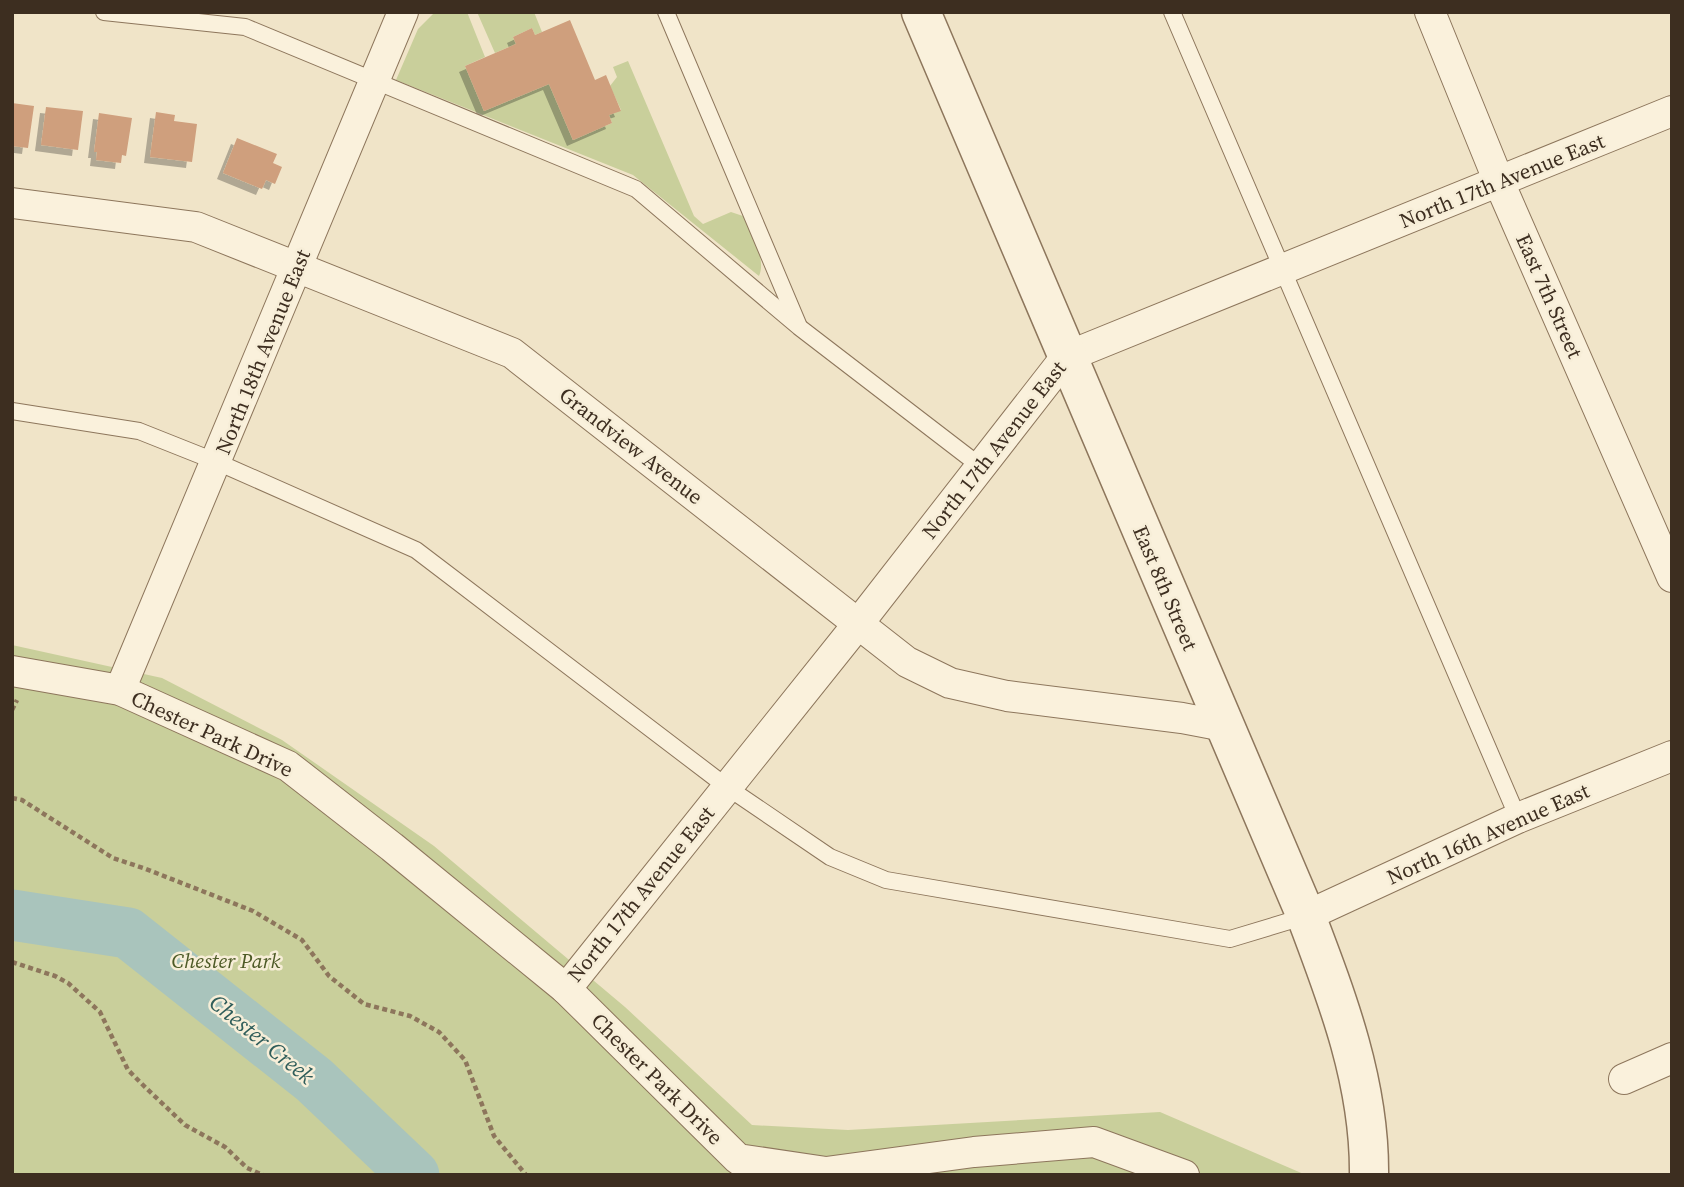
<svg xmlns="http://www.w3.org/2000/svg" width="1684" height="1187" font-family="'Source Serif 4',serif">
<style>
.green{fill:#c9cf9b}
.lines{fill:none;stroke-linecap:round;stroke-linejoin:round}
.river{stroke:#a9c4bc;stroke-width:51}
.building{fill:#cf9f7d;filter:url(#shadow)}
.service-casing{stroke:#8d765c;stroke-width:18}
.minor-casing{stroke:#8d765c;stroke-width:32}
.tertiary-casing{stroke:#8d765c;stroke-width:41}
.path{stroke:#8d765c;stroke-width:4.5;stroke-dasharray:5 3.5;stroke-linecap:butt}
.service{stroke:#faf1dc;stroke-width:16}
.minor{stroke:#faf1dc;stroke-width:30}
.tertiary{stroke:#faf1dc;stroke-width:38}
.labels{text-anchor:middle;stroke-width:5;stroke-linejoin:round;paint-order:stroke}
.street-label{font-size:21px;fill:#3d2e20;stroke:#f7eed8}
.park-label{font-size:21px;font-style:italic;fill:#4d5a26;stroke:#f7eed8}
.water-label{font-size:23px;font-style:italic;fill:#2f5d5a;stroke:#f7eed8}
</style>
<defs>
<filter id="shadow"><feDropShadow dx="-6" dy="6" stdDeviation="0" flood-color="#0004"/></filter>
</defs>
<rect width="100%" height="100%" fill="#f0e4c8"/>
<!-- green -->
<g class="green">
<path d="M435,12H467L485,57L465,66L484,111L549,84L573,140L612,123L609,115L621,110L610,86L617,77L613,67L628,61L694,216L703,224L731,212L743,216C750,232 767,258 759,276L633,175L396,80L418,29Z"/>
<path d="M477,12H534L542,32L535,35L532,28L513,37L516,44L495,53Z"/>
<path d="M12,645L162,678L282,740L434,846L625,1007L752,1125L848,1130L1160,1112L1306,1175H12Z"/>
</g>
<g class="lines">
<!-- river -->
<path class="river" d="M12,915L128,933L314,1080L414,1175"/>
</g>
<!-- building -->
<g class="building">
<path d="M570,20L595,80L606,75L621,111L609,115L612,123L573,140L549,84L484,111L465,66L516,44L513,37L532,28L535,35Z"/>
<path d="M12,103L34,106L28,148L12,146Z"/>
<path d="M46,107L83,111L78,150L41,145Z"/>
<path d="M156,112L175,115L174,121L197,124L192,162L150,157Z"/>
<path d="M99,113L132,118L126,156L122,155L121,163L96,160L97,152H94Z"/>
<path d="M237,138L277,154L273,163L282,167L275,184L266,180L262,189L223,173Z"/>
</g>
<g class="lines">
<defs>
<g id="service">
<path d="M104,12L245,27L636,189L799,327L980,466"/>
<path d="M666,12L798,324"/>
<path d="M1172,12L1518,818"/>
<path d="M12,411L139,431L217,462L416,550L727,787L830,857L886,880L1230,939L1306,916"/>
</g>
<g id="minor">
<path d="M1430,12L1499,182L1672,577"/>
<path d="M12,203L196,227L512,353L907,662L950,683L1007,696L1182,718L1224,726"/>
<path d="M12,671L120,690L288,766L392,847L566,989L738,1159L826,1172L974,1152L1094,1142L1184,1175"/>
<path d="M120,690L403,12"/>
<path d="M1306,916L1518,818L1672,756"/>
<path d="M566,989L858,624L1066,357L1672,111"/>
<path d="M1624,1079L1672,1058"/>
</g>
<path id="tertiary" d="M921,12L1306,916C1338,1000 1370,1084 1369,1175"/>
</defs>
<!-- service casing -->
<use href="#service" class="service-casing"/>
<!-- minor casing -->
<use href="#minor" class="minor-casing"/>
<!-- tertiary casing -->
<use href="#tertiary" class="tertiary-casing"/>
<!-- path -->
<g class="path">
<path d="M12,710L17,700"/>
<path d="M12,798L22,800L113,858L146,869L253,911L302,940L329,976L364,1004L410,1016L439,1032L465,1060L494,1136L526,1175"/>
<path d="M12,962L55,976L68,983L100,1012L128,1070L145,1087L185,1125L225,1147L247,1168L263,1175"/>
</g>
<!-- service -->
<use href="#service" class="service"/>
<!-- minor -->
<use href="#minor" class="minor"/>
<!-- tertiary -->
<use href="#tertiary" class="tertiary"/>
</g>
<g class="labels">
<!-- street labels -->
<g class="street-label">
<text transform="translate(1502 181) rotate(-22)" y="7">North 17th Avenue East</text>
<text transform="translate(1549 296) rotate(66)" y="7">East 7th Street</text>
<text transform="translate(263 352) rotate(-68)" y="7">North 18th Avenue East</text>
<text transform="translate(631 446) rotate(38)" y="7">Grandview Avenue</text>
<text transform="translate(994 450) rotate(-52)" y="7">North 17th Avenue East</text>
<text transform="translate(1165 588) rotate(67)" y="7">East 8th Street</text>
<text transform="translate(212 734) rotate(25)" y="7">Chester Park Drive</text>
<text transform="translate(1488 834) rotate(-24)" y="7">North 16th Avenue East</text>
<text transform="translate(641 894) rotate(-51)" y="7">North 17th Avenue East</text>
<text transform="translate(657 1079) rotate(45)" y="7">Chester Park Drive</text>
</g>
<!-- park labels -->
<g class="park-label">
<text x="226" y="968">Chester Park</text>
</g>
<!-- water labels -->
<g class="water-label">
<text transform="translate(262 1039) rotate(39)" y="8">Chester Creek</text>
</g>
</g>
<!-- border -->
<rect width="1684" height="1187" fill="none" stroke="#3d2e20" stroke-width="28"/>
</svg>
